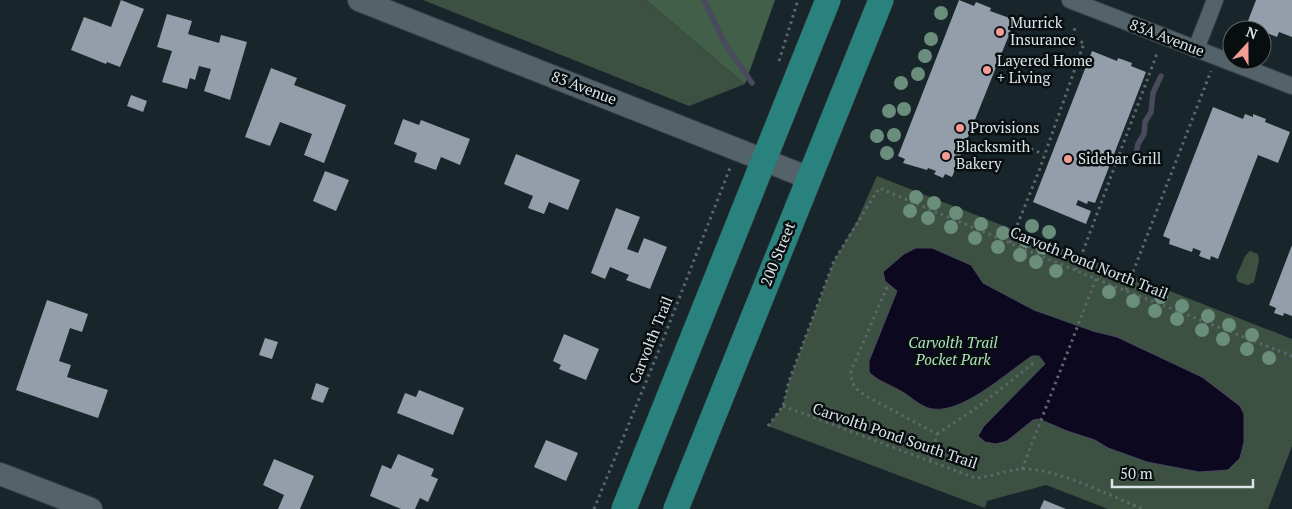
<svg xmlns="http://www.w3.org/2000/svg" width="1292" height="509" font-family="'PT Serif',serif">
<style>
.green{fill:#3c5142}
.forest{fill:#425f4a}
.water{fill:#0b081f;stroke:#494a5b}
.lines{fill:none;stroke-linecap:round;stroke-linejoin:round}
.stream{stroke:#494a5b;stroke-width:5.5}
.building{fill:#949eaa}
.street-casing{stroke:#374246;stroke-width:18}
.secondary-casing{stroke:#374246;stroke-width:24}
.primary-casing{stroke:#374246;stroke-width:26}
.path{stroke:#5b686c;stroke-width:3;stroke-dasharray:2.5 4;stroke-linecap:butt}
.street{stroke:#546369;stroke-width:16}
.secondary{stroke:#546369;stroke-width:22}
.primary{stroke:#29827e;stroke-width:25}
.tree{fill:#6a8e7b}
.poi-dot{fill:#f59c94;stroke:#080e10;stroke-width:2}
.labels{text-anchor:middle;stroke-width:5;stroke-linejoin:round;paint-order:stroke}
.poi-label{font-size:15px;fill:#dbe4e7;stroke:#080e10;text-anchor:start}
.street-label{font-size:15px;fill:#dbe4e7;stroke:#080e10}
.park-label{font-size:15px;font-style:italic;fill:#ade3bc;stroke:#080e10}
</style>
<rect width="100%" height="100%" fill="#18262b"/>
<!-- green -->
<g class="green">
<path d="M423,0H646L745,84L689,106Z"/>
<path d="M877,176L1292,339V446L1268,509H1108L1046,485L987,501L985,508L768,426L783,406L789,381L834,261L856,223Z"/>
<path d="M1250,251L1258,254L1259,261L1254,282L1248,285L1238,282L1236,277L1245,256Z"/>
</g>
<!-- forest -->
<path class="forest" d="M646,0H775L745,84Z"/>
<!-- water -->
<path class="water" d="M916,248H932L971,265L983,283L1034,310L1093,331L1117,337L1202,377L1240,406L1244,414V442L1240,458L1228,470L1199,472L1147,462L1108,448L1095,440L1067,431L1039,419L1033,420L1007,441L996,444L985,442L978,436L984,426L1045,364L1039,356H1032C1007,372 959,418 928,408C917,404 909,395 899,390C888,384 878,381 869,372V361L897,291L885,281L883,272L904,254Z"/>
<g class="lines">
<!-- stream -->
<g class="stream">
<path d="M704,0L725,44L752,83"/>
<path d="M1136,154L1138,144L1144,134L1145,122L1151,112L1153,93L1161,76"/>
</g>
</g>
<!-- building -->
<g class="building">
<path d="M121,0L144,9L120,67L107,62L106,64L71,50L84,17L111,27Z"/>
<path d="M959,0L974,6L976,2L991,8L990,11L1015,20L952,177L945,174L943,178L934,174L936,171L928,168L927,170L903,163L905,159L898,156Z"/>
<path d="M1256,0H1292V37L1279,32L1277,37L1262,31L1263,27L1248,21Z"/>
<path d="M167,14L192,21L188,34L219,43L221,35L247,42L230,100L204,91L211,69L199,66L195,80L190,78L187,89L162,82L172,51L157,47Z"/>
<path d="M1092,51L1117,61L1118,58L1132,63L1131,66L1146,72L1095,203L1088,201L1087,204L1078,200L1076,205L1091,211L1086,224L1033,202Z"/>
<path d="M271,68L297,78L294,85L346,105L324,163L304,155L312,134L280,122L270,146L245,137Z"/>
<path d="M131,95L147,101L143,112L127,106Z"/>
<path d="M1213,107L1243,119L1245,114L1253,117V114L1266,119L1265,122L1290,132L1278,163L1258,155L1218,259L1211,256L1210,260L1199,256L1201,251L1193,248L1192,252L1169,244L1170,239L1163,236Z"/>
<path d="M403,119L419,125L421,120L470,139L460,165L441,157L436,170L414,162L417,153L394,144Z"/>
<path d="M516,154L580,180L568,210L549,202L544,214L528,208L533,196L504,184Z"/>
<path d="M325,171L349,180L336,211L313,201Z"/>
<path d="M616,208L640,217L627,249L638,253L644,238L667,247L650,289L626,280L629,275L610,267L605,279L591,273Z"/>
<path d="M1292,245V316L1284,313L1283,316L1274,313L1276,308L1269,305Z"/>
<path d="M47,300L88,314L82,332L70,328L59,361L71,365L67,377L108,390L98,418L16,390Z"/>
<path d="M564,334L599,349L586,380L559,369L561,365L553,361Z"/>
<path d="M265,338L278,342L272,359L259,355Z"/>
<path d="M316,383L329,388L323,403L311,399Z"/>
<path d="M419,390L464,408L453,435L397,413L405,393L416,397Z"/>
<path d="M546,440L578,453L566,481L534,467Z"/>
<path d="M398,454L434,469L431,476L438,479L428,502L420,498L415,509H401L370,496L382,465L391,469Z"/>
<path d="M274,459L314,476L300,509H278L284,495L263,485Z"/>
<path d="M1044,500L1066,509H1040Z"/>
</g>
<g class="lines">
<defs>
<g id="street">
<path d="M1070,0L1292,86"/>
<path d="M1196,49L1215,0"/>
</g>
<g id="secondary">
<path d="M359,0L809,178"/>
<path d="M0,474L91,509"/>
</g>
<g id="primary">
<path d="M624,509L828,0"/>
<path d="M676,509L881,0"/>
</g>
</defs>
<!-- street casing -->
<use href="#street" class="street-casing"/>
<!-- secondary casing -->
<use href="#secondary" class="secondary-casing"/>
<!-- primary casing -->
<use href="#primary" class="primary-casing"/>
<!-- path -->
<g class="path">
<path d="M779,61L798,0"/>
<path d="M1013,141L1043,154"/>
<path d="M1010,243L1039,171L1084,43L1072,38L1075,28"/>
<path d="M1076,270L1158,51"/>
<path d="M887,287L851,371C851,384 855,389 866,396L937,434L930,462"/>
<path d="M1126,290L1211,71"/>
<path d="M783,406L975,478C992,477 1008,469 1024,469C1059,469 1110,496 1143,509"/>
<path d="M768,426L783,406L789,381L834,261L879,188L1096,279L1292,356"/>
<path d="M937,434L978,407L1036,361"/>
<path d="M1022,469L1096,279"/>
<path d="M594,509L659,350L730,168"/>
</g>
<!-- street -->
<use href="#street" class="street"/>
<!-- secondary -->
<use href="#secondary" class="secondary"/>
<!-- primary -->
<use href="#primary" class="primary"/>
</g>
<!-- trees -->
<g class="tree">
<circle cx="941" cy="13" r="7"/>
<circle cx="931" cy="39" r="7"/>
<circle cx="925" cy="56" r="7"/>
<circle cx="918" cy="74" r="7"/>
<circle cx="901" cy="83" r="7"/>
<circle cx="904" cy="109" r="7"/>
<circle cx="889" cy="111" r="7"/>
<circle cx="894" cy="135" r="7"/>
<circle cx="877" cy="136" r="7"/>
<circle cx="887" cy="153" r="7"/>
<circle cx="916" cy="197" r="7"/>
<circle cx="934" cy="203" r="7"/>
<circle cx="910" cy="211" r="7"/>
<circle cx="956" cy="213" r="7"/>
<circle cx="928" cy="218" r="7"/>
<circle cx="981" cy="224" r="7"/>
<circle cx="1032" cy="226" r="7"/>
<circle cx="951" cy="227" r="7"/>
<circle cx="1049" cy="232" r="7"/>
<circle cx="1003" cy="233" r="7"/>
<circle cx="975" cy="238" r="7"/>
<circle cx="1026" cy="241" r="7"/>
<circle cx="998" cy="247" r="7"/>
<circle cx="1043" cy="248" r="7"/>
<circle cx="1020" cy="255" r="7"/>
<circle cx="1036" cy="262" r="7"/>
<circle cx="1056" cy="271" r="7"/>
<circle cx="1109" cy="292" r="7"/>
<circle cx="1161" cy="297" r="7"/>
<circle cx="1133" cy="301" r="7"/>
<circle cx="1182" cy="306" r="7"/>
<circle cx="1155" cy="311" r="7"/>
<circle cx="1208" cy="316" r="7"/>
<circle cx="1177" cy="319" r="7"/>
<circle cx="1229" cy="325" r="7"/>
<circle cx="1202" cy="330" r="7"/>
<circle cx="1252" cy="335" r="7"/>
<circle cx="1223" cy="339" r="7"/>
<circle cx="1247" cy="349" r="7"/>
<circle cx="1269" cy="358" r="7"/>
</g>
<!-- markers -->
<g class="poi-dot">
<circle cx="1000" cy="32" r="5"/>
<circle cx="987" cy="70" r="5"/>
<circle cx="960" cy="128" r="5"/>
<circle cx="946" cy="156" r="5"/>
<circle cx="1068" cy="159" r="5"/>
</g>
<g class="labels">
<!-- poi labels -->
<g class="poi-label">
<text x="1010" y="28">Murrick<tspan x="1010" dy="17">Insurance</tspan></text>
<text x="997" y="66">Layered Home<tspan x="997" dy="17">+ Living</tspan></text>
<text x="970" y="133">Provisions</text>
<text x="956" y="152">Blacksmith<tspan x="956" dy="17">Bakery</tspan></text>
<text x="1078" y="164">Sidebar Grill</text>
</g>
<!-- street labels -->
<g class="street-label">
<text transform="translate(1167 38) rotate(21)" y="5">83A Avenue</text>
<text transform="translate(584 88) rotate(21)" y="5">83 Avenue</text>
<text transform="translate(778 254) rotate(-68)" y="5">200 Street</text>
<text transform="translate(1089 263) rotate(22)" y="5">Carvoth Pond North Trail</text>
<text transform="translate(651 340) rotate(-68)" y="5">Carvolth Trail</text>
<text transform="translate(895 436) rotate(19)" y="5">Carvolth Pond South Trail</text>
</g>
<!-- park labels -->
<g class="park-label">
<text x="953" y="348">Carvolth Trail<tspan x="953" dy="17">Pocket Park</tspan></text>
</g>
</g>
<!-- north arrow -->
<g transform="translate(1247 45) rotate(21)"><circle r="24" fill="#080e10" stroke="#5c6466"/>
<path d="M0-4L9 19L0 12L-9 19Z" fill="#f59c94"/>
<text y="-8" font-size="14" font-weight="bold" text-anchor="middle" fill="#dbe4e7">N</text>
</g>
<!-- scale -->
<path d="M1112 479v8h141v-8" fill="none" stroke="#dbe4e7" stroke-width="2.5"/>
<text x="1120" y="479" font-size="15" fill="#dbe4e7" stroke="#080e10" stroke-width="4" paint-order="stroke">50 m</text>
</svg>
